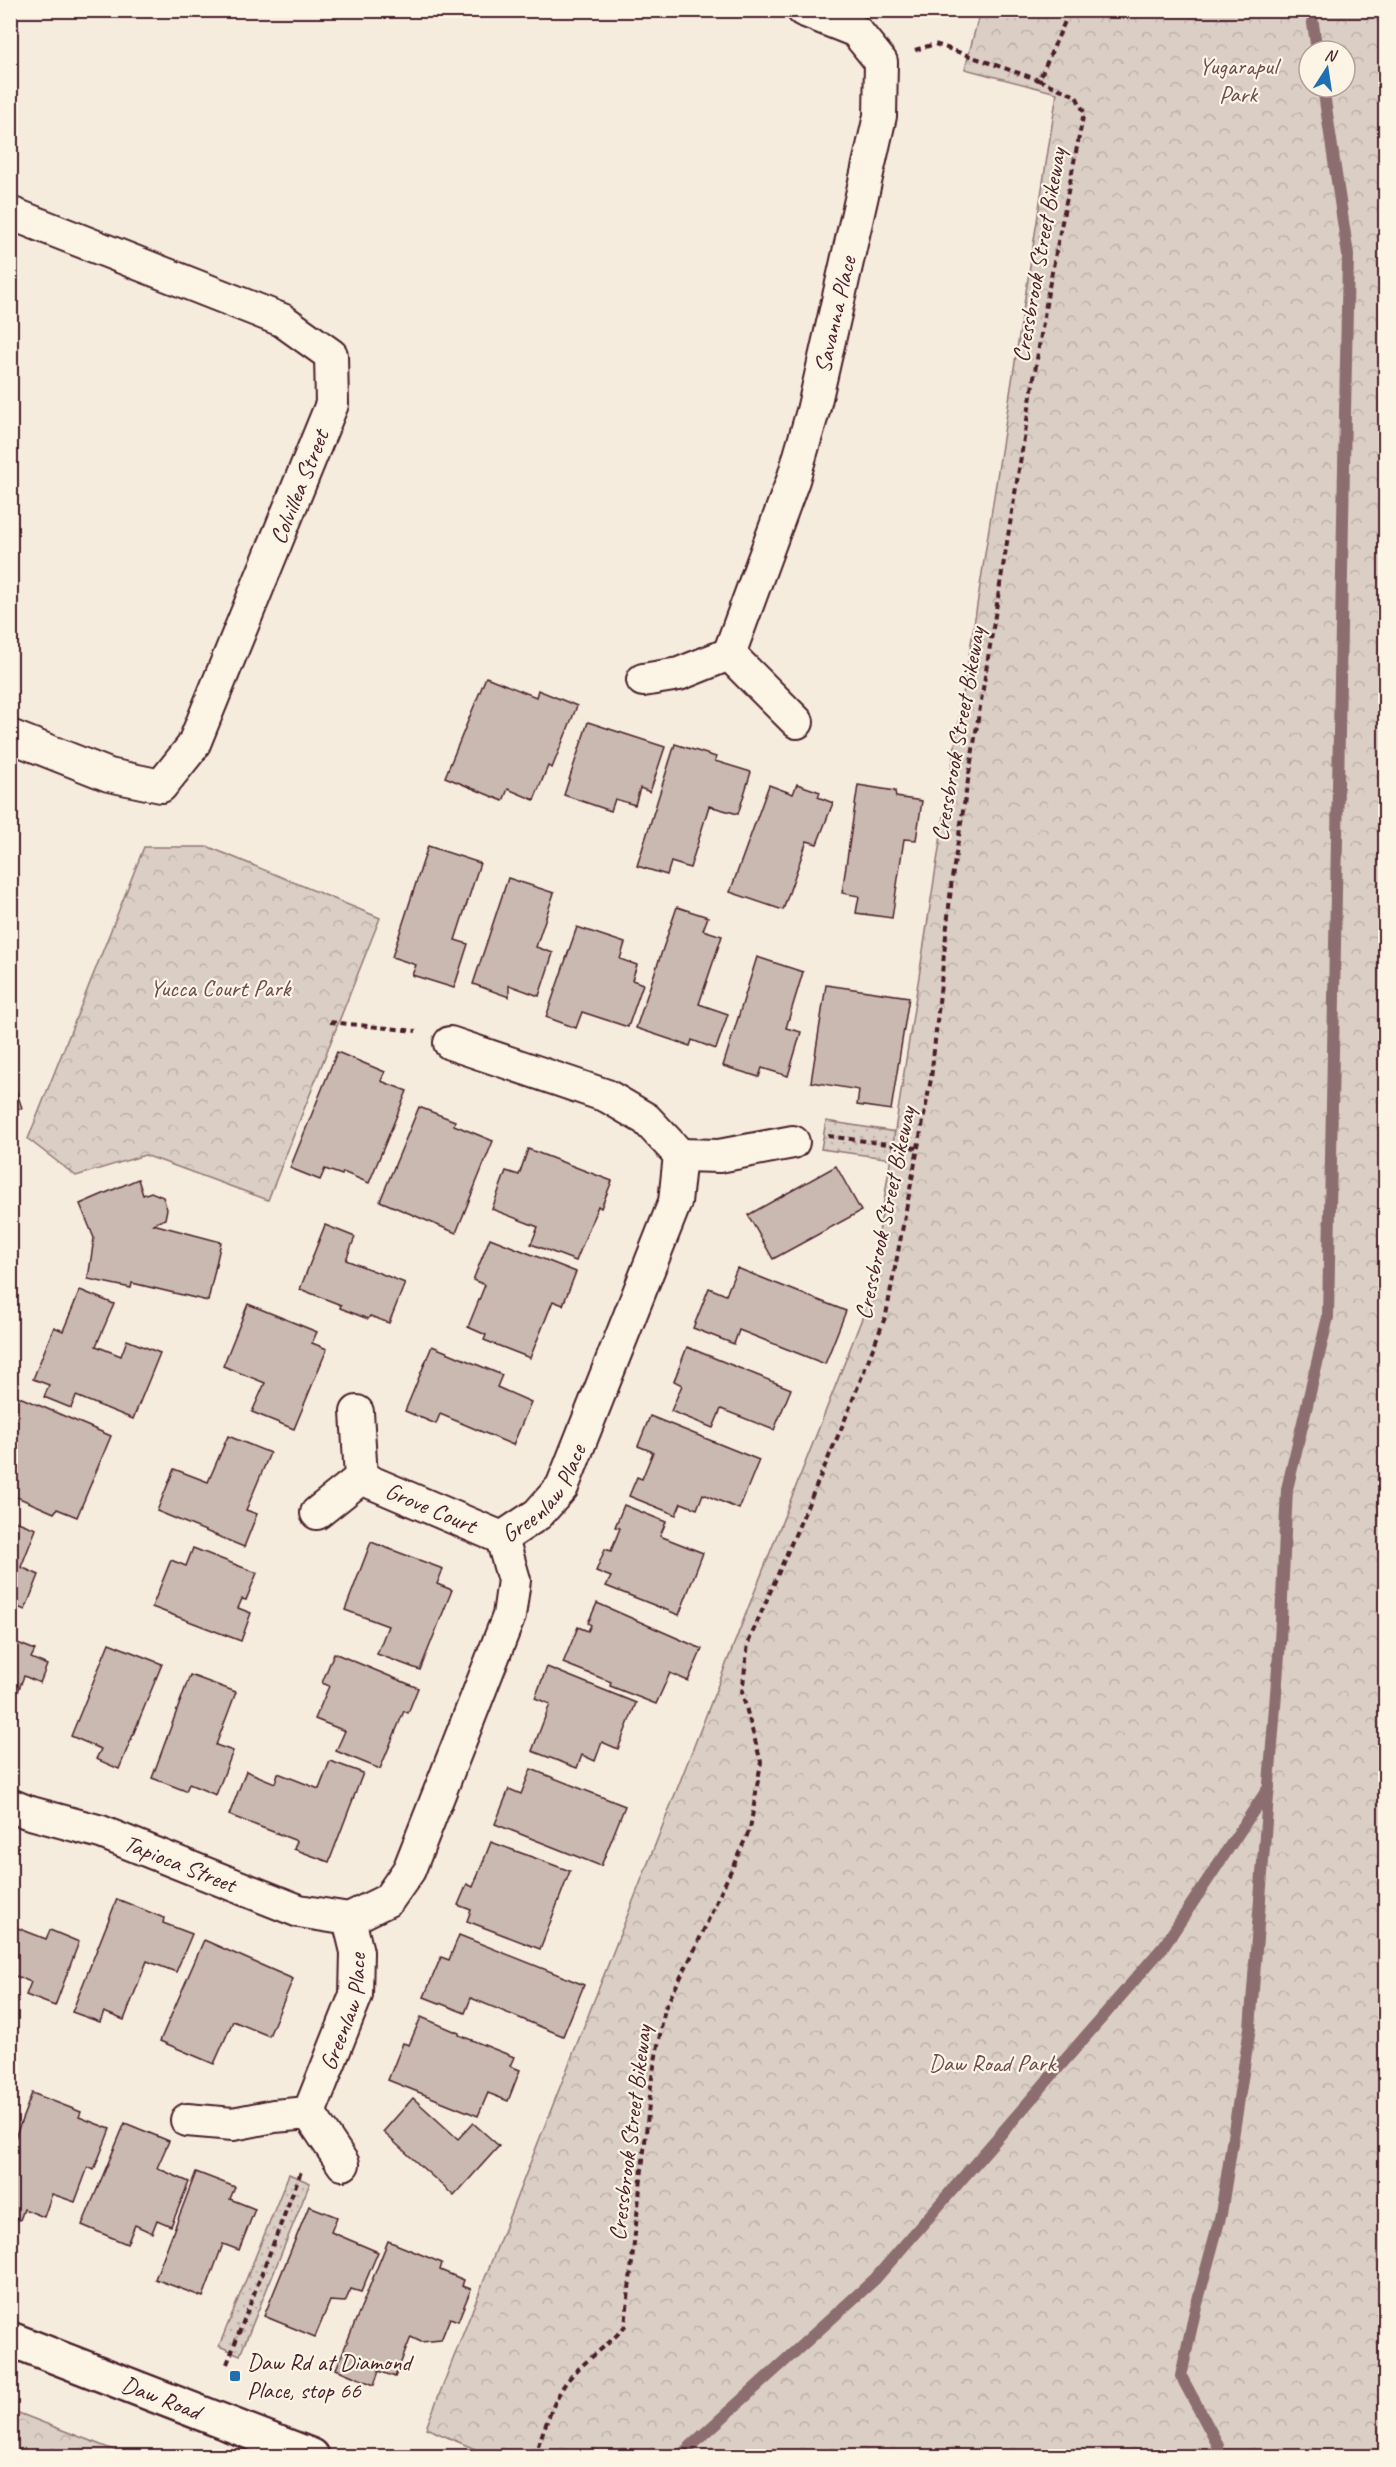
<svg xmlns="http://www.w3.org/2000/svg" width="1396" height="2467" font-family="Caveat,sans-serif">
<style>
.grass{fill:url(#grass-dots);stroke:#927678;stroke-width:1.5}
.park{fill:url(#park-crowns);stroke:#927678;stroke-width:1.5;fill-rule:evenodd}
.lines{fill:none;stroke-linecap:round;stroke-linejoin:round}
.stream{stroke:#8c6e70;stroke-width:12}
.building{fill:#cab9b1;stroke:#4a1f2b;stroke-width:1.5}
.minor-casing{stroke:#4a1f2b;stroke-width:36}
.tertiary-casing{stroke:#4a1f2b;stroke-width:38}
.path{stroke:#4a1f2b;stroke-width:4;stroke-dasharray:6 4.5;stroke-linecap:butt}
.minor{stroke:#fcf5e5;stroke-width:32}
.tertiary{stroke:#fcf5e5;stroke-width:33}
.poi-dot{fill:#1f6fb2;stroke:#fcf5e5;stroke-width:2}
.labels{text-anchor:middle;stroke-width:4.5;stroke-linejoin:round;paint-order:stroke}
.park-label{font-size:24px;fill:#6e4b51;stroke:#fcf5e5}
.street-label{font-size:24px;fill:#4a1f2b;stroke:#fcf5e5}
.poi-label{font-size:24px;fill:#4a1f2b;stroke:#fcf5e5;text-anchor:start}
</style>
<defs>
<pattern id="grass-dots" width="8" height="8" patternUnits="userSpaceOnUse" patternTransform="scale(1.5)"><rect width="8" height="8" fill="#dbcec4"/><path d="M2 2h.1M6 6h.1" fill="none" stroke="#bdb0a9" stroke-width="1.8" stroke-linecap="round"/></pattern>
<pattern id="park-crowns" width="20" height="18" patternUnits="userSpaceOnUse" patternTransform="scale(1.5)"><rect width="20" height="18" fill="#dbcec4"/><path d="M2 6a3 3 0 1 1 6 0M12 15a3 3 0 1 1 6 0" fill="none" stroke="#bdb0a9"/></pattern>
</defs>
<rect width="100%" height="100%" fill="#f5ecde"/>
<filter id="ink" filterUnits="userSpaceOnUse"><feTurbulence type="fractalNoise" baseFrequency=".0167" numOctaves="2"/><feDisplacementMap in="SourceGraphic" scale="12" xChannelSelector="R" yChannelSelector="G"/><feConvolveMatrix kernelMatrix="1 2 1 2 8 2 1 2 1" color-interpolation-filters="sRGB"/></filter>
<g filter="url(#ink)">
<!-- grass -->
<g class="grass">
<path d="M826,1121L896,1132L892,1159L821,1149Z"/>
<path d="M289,2174L310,2183L240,2355L219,2346Z"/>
</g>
<!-- park -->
<g class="park">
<path d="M980,11H1385V2456H491L426,2428L868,1303L1057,93L965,69ZM1309,51H1345V87H1309Z"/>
<path d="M144,847H209L380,918L268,1200L145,1155L76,1176L28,1139Z"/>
<path d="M11,2410L129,2456H11Z"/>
</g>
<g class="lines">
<!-- stream -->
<g class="stream">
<path d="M1311,10L1317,51"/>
<path d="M680,2456L875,2279L1164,1946L1269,1787"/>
<path d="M1219,2456L1218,2445L1181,2376L1195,2311L1221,2214L1250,2028L1280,1642L1287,1489L1328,1317L1348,255L1323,87"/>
</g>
</g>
<!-- building -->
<g class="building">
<path d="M486,677L536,697L538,690L577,706L552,768L548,766L534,800L508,789L503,801L445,777Z"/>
<path d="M588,722L665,747L650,792L640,788L635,805L615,799L611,811L564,795Z"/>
<path d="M675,744L716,757L715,761L751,772L738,814L709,806L690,868L671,862L667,875L637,866Z"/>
<path d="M797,784L820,792L818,797L833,803L817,844L807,841L783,910L730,892L769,785L793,794Z"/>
<path d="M858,785L895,791L896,797L922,801L916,840L904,839L892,918L856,913L859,896L842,893Z"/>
<path d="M428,846L480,863L455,940L468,944L454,988L412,975L416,965L392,957Z"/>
<path d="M508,878L554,893L536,947L553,953L539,996L509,985V997L473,984Z"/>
<path d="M677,907L708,917L703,930L722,936L699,1004L728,1014L716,1049L692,1040L690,1046L636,1028Z"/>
<path d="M577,927L625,943L620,959L637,965L632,980L643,984L628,1027L582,1012L576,1028L546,1017Z"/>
<path d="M757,957L803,972L786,1028L801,1032L788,1076L762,1068L759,1077L723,1066Z"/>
<path d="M826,985L909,997L891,1110L857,1105L859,1090L811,1082Z"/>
<path d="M337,1052L385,1072L381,1081L407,1091L369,1183L343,1172L342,1175L325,1169L320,1180L290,1168Z"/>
<path d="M10,1073L22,1108L10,1112Z"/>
<path d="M419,1107L455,1121L454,1125L493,1141L456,1233L380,1201Z"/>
<path d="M528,1149L612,1181L601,1208L598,1206L576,1261L531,1244L538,1227L492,1209L506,1171L519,1175Z"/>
<path d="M836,1166L861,1211L773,1259L748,1215Z"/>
<path d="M138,1179L143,1195L151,1192L163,1197L167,1209L165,1219L153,1224L221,1242L208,1301L132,1283L131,1288L88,1279L94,1238L80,1204Z"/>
<path d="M325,1225L355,1237L346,1260L405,1283L389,1323L370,1316L368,1319L340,1308L341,1305L300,1289Z"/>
<path d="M490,1238L576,1272L563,1305L553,1301L530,1358L484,1340L486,1335L468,1327L485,1285L473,1280Z"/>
<path d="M737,1268L846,1311L825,1364L739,1330L734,1344L693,1328L709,1288L726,1295Z"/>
<path d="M80,1290L114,1304L96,1346L121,1356L127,1340L160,1353L133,1419L76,1396L71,1408L44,1397L49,1385L33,1379L54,1327L63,1331Z"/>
<path d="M248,1304L317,1332L312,1343L327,1349L294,1429L252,1412L265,1383L223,1366Z"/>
<path d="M432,1346L502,1375L497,1387L531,1402L513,1445L440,1414L436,1424L405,1411Z"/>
<path d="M687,1347L791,1389L774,1430L721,1409L713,1428L671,1411L682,1385L674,1381Z"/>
<path d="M10,1393L111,1436L77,1517L57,1509L54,1513L10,1494Z"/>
<path d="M650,1416L759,1460L739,1509L703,1494L697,1509L681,1503L676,1515L629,1496L637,1477L642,1479L653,1452L638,1446Z"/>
<path d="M228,1436L270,1453L246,1510L257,1514L244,1547L157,1511L174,1469L208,1482Z"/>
<path d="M624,1505L666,1522L660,1536L703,1553L679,1615L606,1586L611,1577L596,1571L605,1549L611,1551L620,1528L615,1527Z"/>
<path d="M10,1519L36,1529L21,1567L39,1575L25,1610L10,1604Z"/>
<path d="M371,1542L443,1569L437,1584L452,1590L420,1670L377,1654L388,1626L345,1610Z"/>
<path d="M193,1548L257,1573L246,1600L242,1599L238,1608L251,1613L241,1641L152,1607L171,1560L186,1566Z"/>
<path d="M597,1603L702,1649L688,1681L670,1673L656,1704L610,1686L611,1682L563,1663L578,1627L588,1631L591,1625L588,1623Z"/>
<path d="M10,1640L35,1650L31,1658L47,1665L40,1683L24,1676L15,1699L10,1697Z"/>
<path d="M109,1643L162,1664L119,1769L96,1759L101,1749L71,1736Z"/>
<path d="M334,1653L418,1688L408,1713L404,1711L380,1769L336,1751L345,1731L315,1719L329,1686L322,1683Z"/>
<path d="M547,1667L636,1703L618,1749L602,1742L595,1761L582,1755L577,1768L532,1751L550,1704L535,1698Z"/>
<path d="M190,1675L236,1692L216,1745L233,1751L216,1795L189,1784L186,1791L152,1778Z"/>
<path d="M330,1761L363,1773L329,1862L294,1849L297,1841L229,1815L246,1771L275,1783L278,1773L319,1789Z"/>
<path d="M531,1769L625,1806L601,1866L495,1824L509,1789L521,1794Z"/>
<path d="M491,1842L570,1871L540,1949L467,1921L471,1910L458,1905L467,1884L473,1887Z"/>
<path d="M117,1899L164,1918L163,1923L192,1934L176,1972L147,1961L124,2020L104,2012L100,2022L72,2012Z"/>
<path d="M10,1925L46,1939L50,1930L79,1942L55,2006L26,1995L31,1982L10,1974Z"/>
<path d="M459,1935L584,1985L563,2036L471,1998L465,2013L424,1997L441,1957L449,1960Z"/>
<path d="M204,1940L293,1979L269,2036L233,2021L214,2064L160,2041Z"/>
<path d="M421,2017L459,2033V2035L514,2057L510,2066L520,2070L508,2101L488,2093L478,2116L388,2080L403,2043L409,2045Z"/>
<path d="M32,2093L81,2112L79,2117L110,2129L94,2170L88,2167L75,2202L52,2194L44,2217L24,2209L20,2220L10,2216V2151Z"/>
<path d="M413,2098L458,2139L473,2123L499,2146L454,2196L383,2132Z"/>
<path d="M125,2123L169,2141L157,2168L189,2182L171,2226L157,2220L152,2233L135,2225L127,2244L82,2225Z"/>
<path d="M196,2172L235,2187L230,2199L255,2209L239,2250L223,2244L203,2297L155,2279Z"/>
<path d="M309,2206L337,2217L331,2232L378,2252L361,2292L351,2289L345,2302L330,2301L315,2337L264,2316Z"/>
<path d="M388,2241L442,2263L440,2270L464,2280L462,2286L471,2289L458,2321L450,2318L441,2340L421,2342L411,2337L395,2377L379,2371L374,2385L336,2369Z"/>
</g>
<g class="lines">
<defs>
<g id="minor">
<path d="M10,213L282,320L331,355L332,404L193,746L161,786L109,775L10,736"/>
<path id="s1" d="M729,654L793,480L813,411L880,116L881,62L856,31L803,10"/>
<path d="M643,680L679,674L729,654L797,722"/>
<path d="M680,1155L719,1156L793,1142"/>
<path id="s2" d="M361,1478L502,1538"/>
<path d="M317,1513L361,1478L357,1412"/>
<path id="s3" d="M10,1805L27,1812L101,1832L299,1911L349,1919"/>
<path id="s4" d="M309,2113L356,1995L357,1952L349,1919L388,1900L409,1870L509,1616L514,1580L502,1538L538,1514L562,1487L675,1202L680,1155L646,1119L607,1096L450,1043"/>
<path d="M187,2120L233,2124L274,2116L309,2113L343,2164"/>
</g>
<g id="tertiary">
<path id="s5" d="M10,2339L312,2456"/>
</g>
</defs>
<!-- minor casing -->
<use href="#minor" class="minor-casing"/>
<!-- tertiary casing -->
<use href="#tertiary" class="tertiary-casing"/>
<!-- path -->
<g class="path">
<path d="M915,50L935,44L1039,80"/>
<path d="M330,1022L416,1031"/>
<path d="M828,1136L917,1148"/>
<path d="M227,2364L302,2169"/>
<path d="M534,2456C542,2436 553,2401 565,2384C582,2361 607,2348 625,2326L652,2077L665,2008L694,1951L750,1829L761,1762L742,1693L748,1643L844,1422L886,1315L931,1079L952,878L1048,292L1084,112L1076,96L1039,80L1070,10"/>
</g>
<!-- minor -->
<use href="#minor" class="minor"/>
<!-- tertiary -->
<use href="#tertiary" class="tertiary"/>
</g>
</g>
<!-- markers -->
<rect class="poi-dot" x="229" y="2370" width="12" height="12" rx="3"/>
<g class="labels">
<!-- park labels -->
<g class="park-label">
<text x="1238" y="74">Yugarapul<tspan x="1238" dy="28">Park</tspan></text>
<text x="220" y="996">Yucca Court Park</text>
<text x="992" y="2071">Daw Road Park</text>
</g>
<!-- street labels -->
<g class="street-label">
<text transform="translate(1039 255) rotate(-80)" y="8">Cressbrook Street Bikeway</text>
<text dy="8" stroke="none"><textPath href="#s1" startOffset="356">Savanna Place</textPath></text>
<text transform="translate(299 487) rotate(-68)" y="8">Colvillea Street</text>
<text transform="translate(958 734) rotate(-80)" y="8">Cressbrook Street Bikeway</text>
<text transform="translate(885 1213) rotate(-78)" y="8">Cressbrook Street Bikeway</text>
<text dy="8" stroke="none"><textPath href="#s4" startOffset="700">Greenlaw Place</textPath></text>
<text dy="8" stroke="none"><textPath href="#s2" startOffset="76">Grove Court</textPath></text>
<text dy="8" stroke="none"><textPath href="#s3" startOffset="180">Tapioca Street</textPath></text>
<text dy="8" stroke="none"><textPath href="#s4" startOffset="108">Greenlaw Place</textPath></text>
<text transform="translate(630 2133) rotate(-83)" y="8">Cressbrook Street Bikeway</text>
<text dy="8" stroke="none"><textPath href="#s5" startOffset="162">Daw Road</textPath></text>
</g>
<!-- poi labels -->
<g class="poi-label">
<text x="247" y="2370">Daw Rd at Diamond<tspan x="247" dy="28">Place, stop 66</tspan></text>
</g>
</g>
<!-- margin -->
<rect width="1396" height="2467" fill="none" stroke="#fcf5e5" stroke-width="36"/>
<rect x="18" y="18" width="1360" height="2431" fill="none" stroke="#4a1f2b" stroke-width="2" filter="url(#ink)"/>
<!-- north arrow -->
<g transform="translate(1327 69) rotate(12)"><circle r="28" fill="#fcf5e5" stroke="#b59f9b" stroke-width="1.5"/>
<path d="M0-4.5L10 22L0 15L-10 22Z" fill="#1f6fb2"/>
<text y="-9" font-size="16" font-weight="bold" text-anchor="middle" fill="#4a1f2b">N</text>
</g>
</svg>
